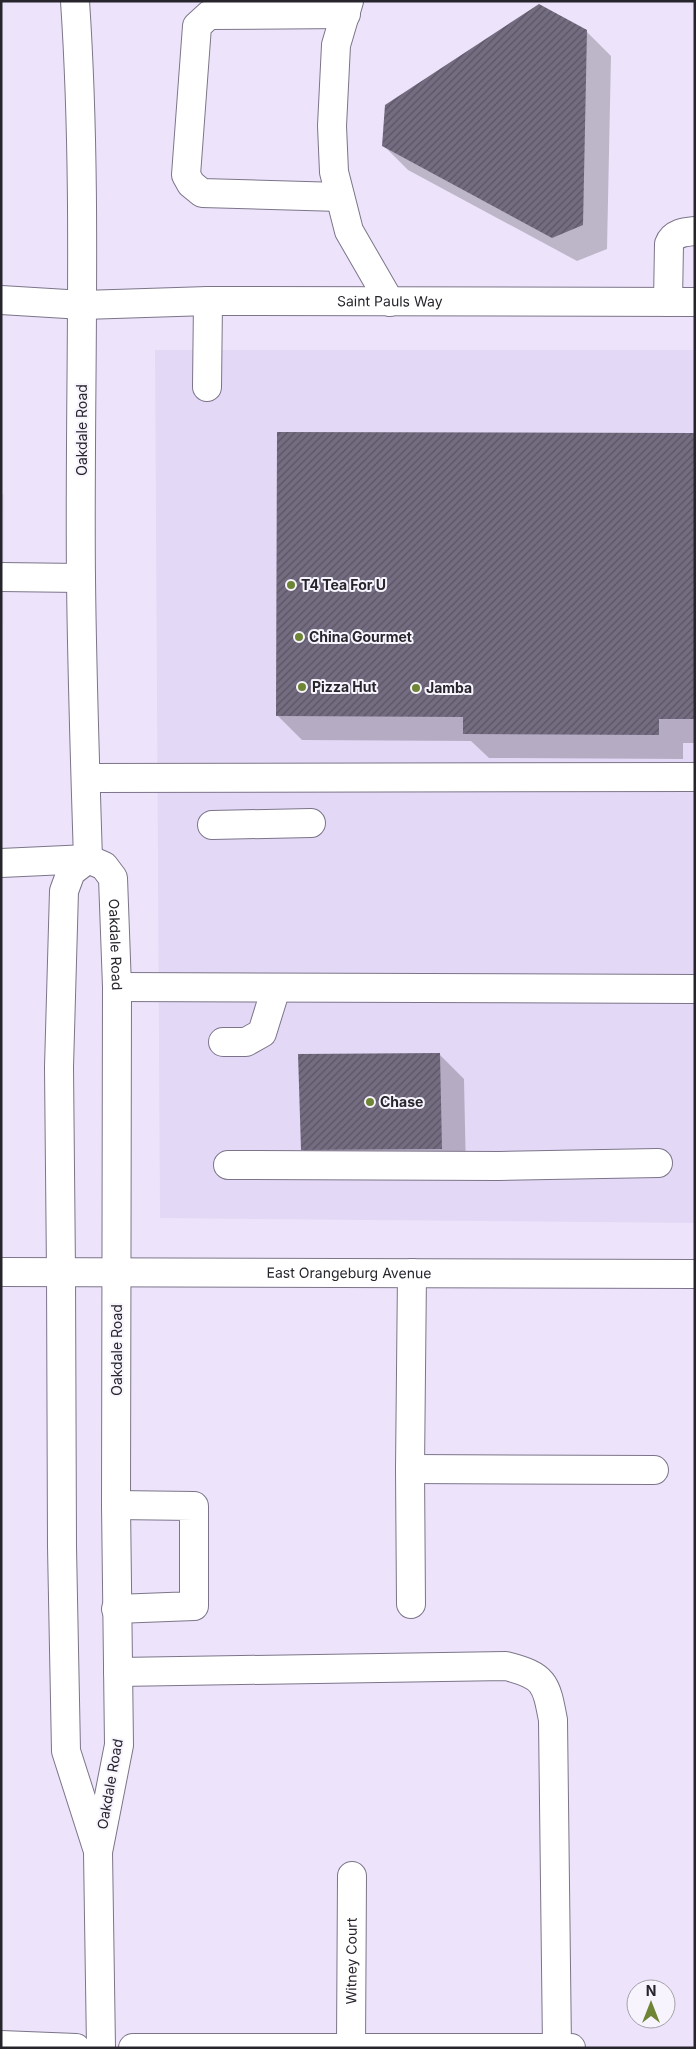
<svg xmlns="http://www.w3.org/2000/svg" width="696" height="2049" font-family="Inter,sans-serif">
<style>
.built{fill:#e3d8f6}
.shadow{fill:#0003}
.building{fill:url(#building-hatch)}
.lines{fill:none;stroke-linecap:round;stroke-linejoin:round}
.minor-casing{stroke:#7c7589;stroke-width:30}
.major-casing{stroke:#7c7589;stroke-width:30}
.minor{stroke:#fff;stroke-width:28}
.major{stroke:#fff;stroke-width:28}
.poi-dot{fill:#6f8536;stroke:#f7f4fd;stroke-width:2}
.labels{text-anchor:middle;stroke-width:4;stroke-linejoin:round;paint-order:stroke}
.street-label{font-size:14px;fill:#27242c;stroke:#f7f4fd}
.poi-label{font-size:14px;font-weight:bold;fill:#27242c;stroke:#f7f4fd;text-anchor:start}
</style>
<defs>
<pattern id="building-hatch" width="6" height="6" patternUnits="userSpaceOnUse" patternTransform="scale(1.25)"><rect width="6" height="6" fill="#746c80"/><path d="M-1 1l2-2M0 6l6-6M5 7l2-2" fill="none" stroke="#5a5463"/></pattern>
</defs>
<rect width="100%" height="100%" fill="#ede4fb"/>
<!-- built -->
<g class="built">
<path d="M155,350H695V1223L160,1218Z"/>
<path d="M1,494H4L2,855H1Z"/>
</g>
<!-- shadow -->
<g class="shadow">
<path d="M586,31L611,56L607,249L577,261L408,170L384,146Z"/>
<path d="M695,434V743H683V759L489,758L471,741L302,740L278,716Z"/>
<path d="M440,1055L464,1079L466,1173L326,1174L302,1149Z"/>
</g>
<!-- building -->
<g class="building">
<path d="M539,4L587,30L583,225L552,238L382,146L385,105Z"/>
<path d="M277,432L695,433V719H659V735L463,734V717L276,716Z"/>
<path d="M440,1053L442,1149L301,1150L298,1054Z"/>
</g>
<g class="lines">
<defs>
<g id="minor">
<path d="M349,1L336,45L332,126L334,172L349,231L390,302"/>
<path d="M340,197L202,193L191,184L186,175L197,26L209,15L346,14"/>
<path id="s1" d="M1,300L83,305L208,301L695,302"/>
<path d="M668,302L669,244C673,233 684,232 695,231"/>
<path d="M207,387L208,301"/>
<path d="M1,577L81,578"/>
<path d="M86,778L695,777"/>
<path d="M212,825L311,823"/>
<path d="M1,863L88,859"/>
<path d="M117,987L695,989"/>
<path d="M223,1042H246L262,1033L276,988"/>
<path d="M228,1165L499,1166L658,1163"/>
<path id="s2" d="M1,1272L695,1274"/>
<path d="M410,1469L654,1470"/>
<path d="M116,1505L194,1506V1606L116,1609"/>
<path d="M411,1604L410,1469L412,1273"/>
<path d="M118,1672L506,1666C545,1676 546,1683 553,1720L557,2048"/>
<path d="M1,2045L76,2048"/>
<path id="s3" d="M351,2047L352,1876"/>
<path d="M133,2048H571"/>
</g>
<g id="major">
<path d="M75,1C88,194 79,386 81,579C82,673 85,766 88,859"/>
<path id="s4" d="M88,859L104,866L113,878L117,987L116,1505L119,1745L98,1852L101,2048"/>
<path d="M88,859L71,872L64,891L59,1067L61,1272L62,1547L66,1751L97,1848"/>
</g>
</defs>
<!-- minor casing -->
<use href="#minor" class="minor-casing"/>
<!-- major casing -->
<use href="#major" class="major-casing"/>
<!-- minor -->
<use href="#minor" class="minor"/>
<!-- major -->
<use href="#major" class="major"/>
</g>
<!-- markers -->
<g class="poi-dot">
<circle cx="291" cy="585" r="5"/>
<circle cx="299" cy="637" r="5"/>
<circle cx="302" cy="687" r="5"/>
<circle cx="416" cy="688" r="5"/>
<circle cx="370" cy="1102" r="5"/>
</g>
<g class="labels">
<!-- street labels -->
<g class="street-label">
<text dy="5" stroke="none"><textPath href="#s1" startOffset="389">Saint Pauls Way</textPath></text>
<text transform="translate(82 430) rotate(-90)" y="5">Oakdale Road</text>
<text dy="5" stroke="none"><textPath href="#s4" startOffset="99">Oakdale Road</textPath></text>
<text dy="5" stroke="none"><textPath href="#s2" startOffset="348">East Orangeburg Avenue</textPath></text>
<text transform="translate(117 1350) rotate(-90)" y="5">Oakdale Road</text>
<text transform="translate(110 1784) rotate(-80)" y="5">Oakdale Road</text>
<text dy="5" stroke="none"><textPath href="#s3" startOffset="86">Witney Court</textPath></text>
</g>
<!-- poi labels -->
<g class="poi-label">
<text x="301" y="590">T4 Tea For U</text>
<text x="309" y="642">China Gourmet</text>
<text x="312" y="692">Pizza Hut</text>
<text x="426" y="693">Jamba</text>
<text x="380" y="1107">Chase</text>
</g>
</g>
<!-- border -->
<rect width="696" height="2049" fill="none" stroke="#27242c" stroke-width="5"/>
<!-- north arrow -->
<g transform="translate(651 2004)"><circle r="24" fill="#f7f4fd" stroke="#a4a1a9"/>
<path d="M0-4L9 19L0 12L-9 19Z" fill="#6f8536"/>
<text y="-8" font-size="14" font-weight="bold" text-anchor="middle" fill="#27242c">N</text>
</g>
</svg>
